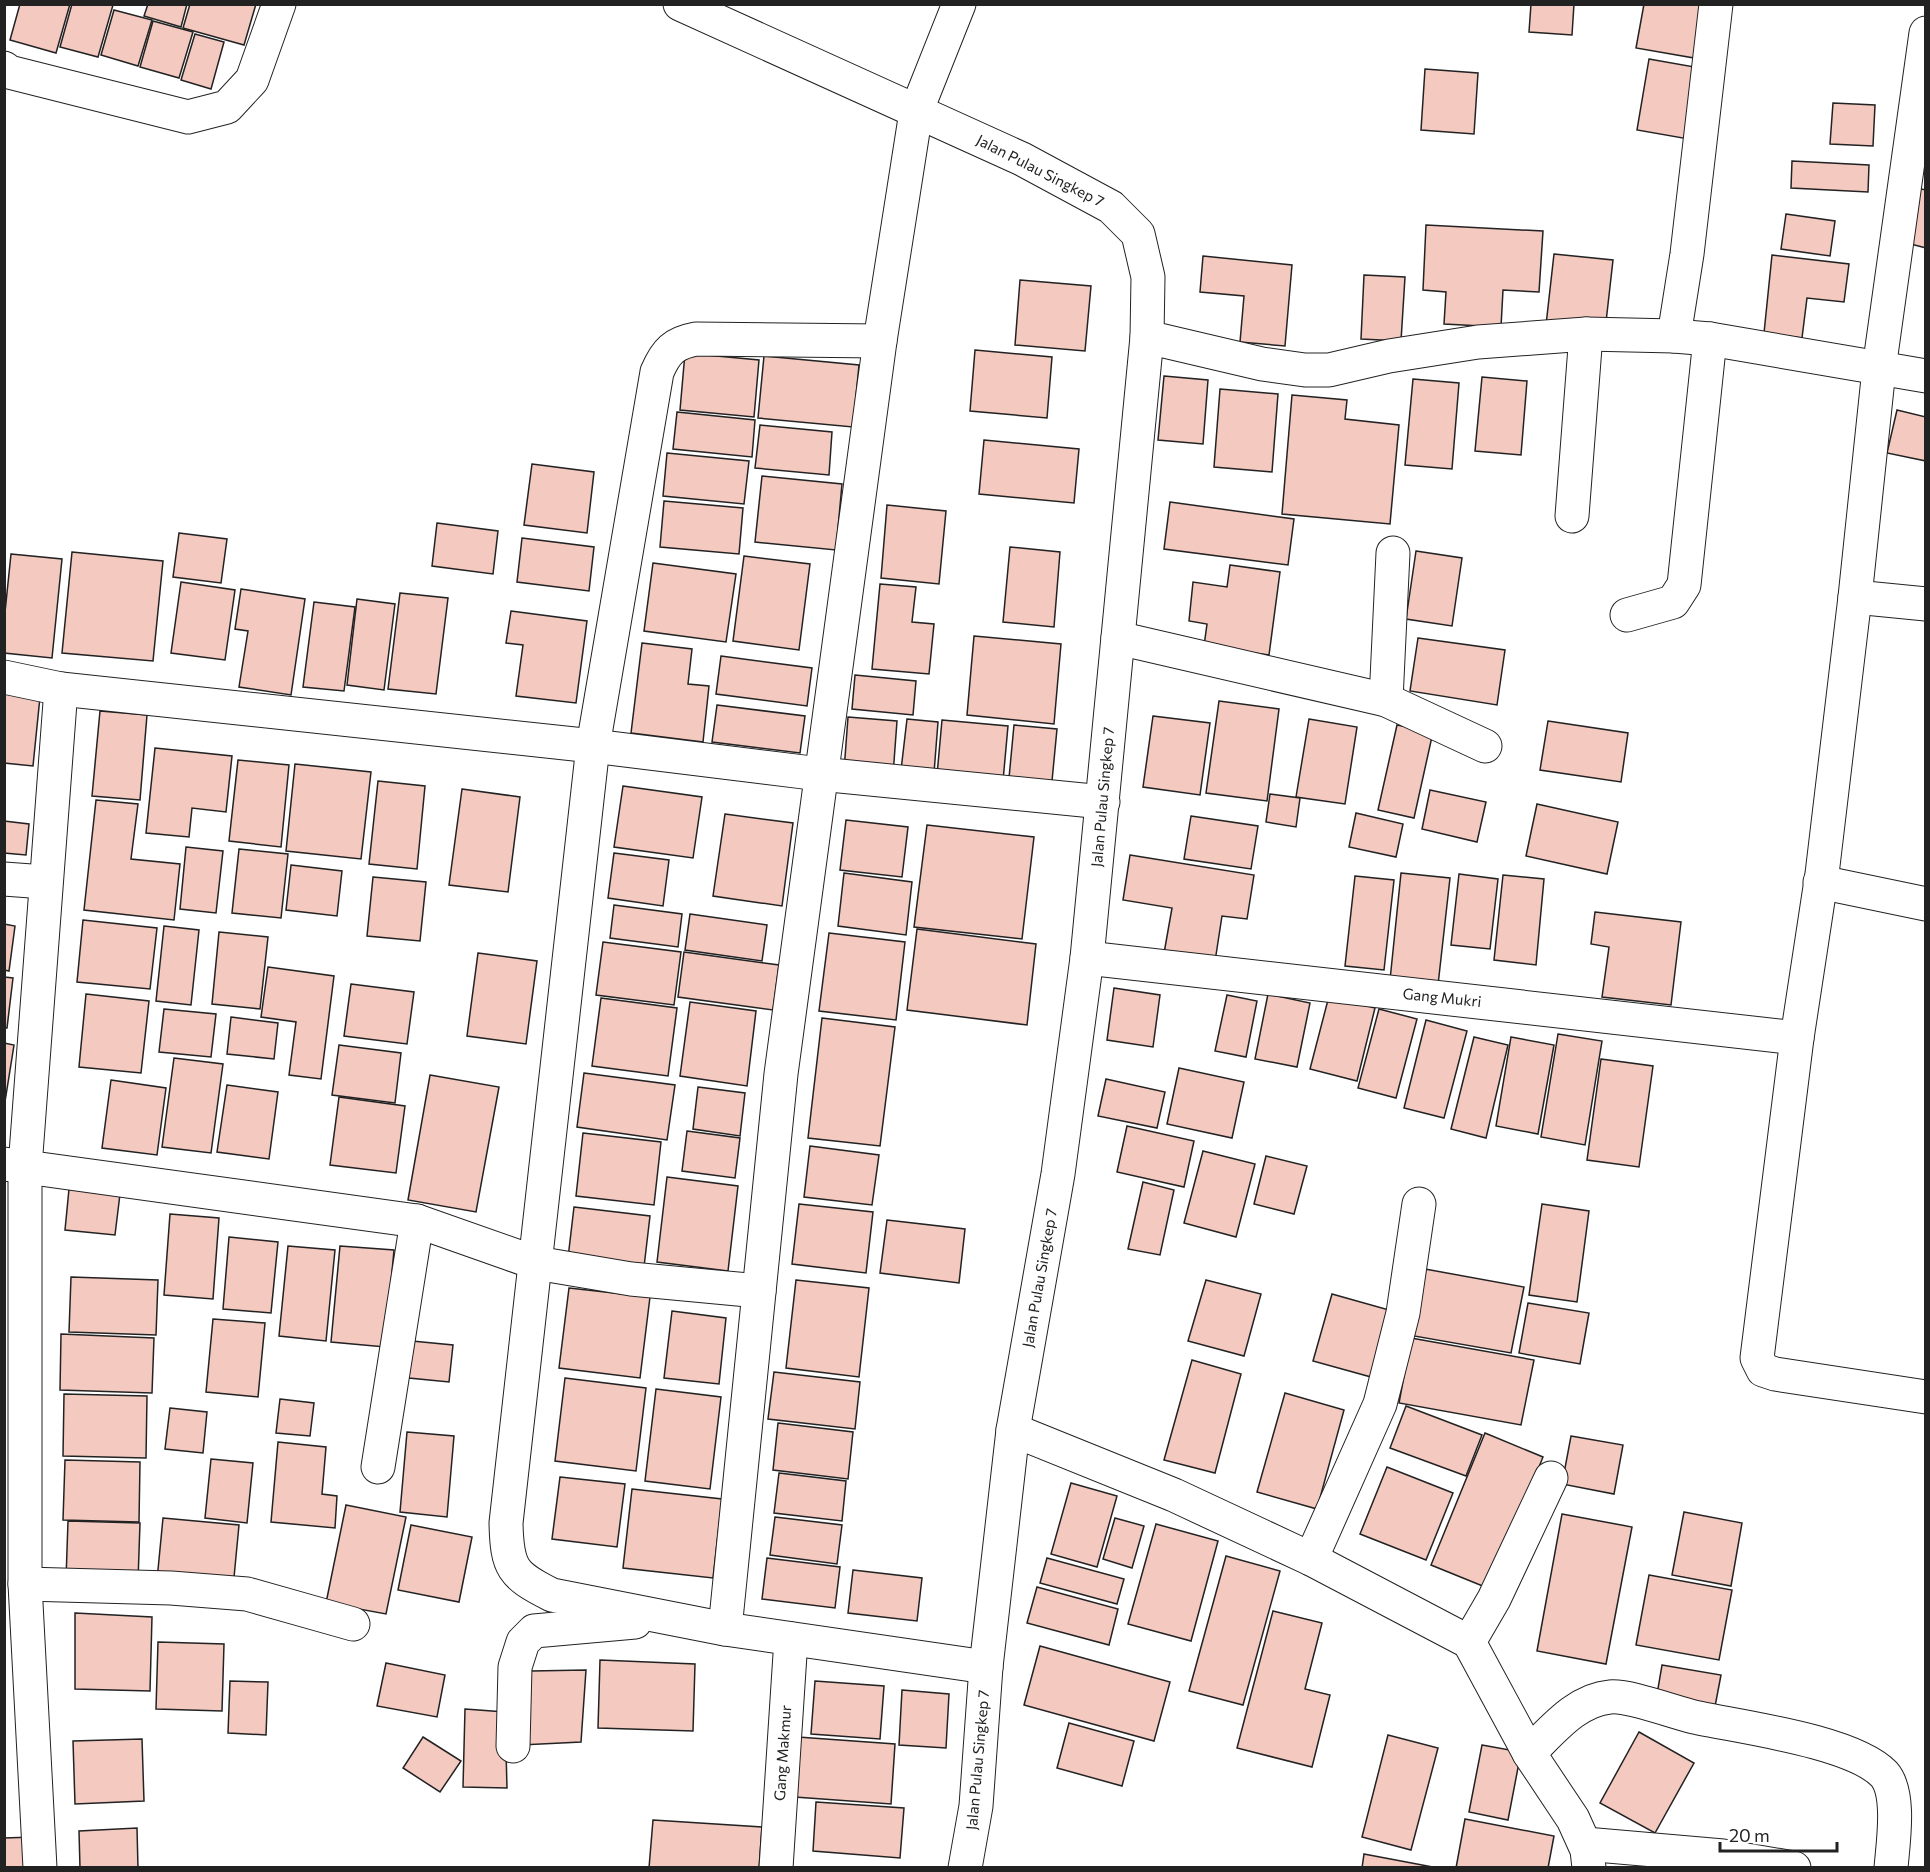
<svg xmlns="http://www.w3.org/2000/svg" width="1930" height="1872" font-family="Commissioner,sans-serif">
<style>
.building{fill:#f3c9c0;stroke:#222;stroke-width:1.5}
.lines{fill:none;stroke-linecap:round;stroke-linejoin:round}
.minor-casing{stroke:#222;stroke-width:35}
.minor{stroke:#fff;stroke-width:33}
.labels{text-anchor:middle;stroke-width:4.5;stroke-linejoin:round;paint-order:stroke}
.street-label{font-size:15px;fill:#222;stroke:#fff}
</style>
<rect width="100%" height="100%" fill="#fff"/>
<!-- building -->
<g class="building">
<path d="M20,4H70L56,53L10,40Z"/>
<path d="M72,4L113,5L98,57L60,47Z"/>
<path d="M148,4H187L181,27L144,16Z"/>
<path d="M190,4H256L244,45L183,28Z"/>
<path d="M1531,4H1574L1572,35L1529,32Z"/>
<path d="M1644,4H1703L1700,59L1636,48Z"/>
<path d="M114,10L152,20L138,66L101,55Z"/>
<path d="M153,21L193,32L179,78L140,67Z"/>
<path d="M195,34L224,42L211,89L181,80Z"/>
<path d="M1649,59L1706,69L1694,140L1637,130Z"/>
<path d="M1425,69L1478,73L1474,134L1421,130Z"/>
<path d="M1833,103L1875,105L1873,146L1830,144Z"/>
<path d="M1792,161L1869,165L1868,192L1791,188Z"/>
<path d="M1917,188L1926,190V248L1903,242Z"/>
<path d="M1786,214L1835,221L1830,256L1781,249Z"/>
<path d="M1426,225L1543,231L1539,292L1503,290L1501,327L1444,324L1446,292L1423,290Z"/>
<path d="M1554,254L1613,260L1605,331L1546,325Z"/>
<path d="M1772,255L1849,264L1844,302L1807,298L1802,338L1764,333Z"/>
<path d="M1203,256L1292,265L1285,346L1240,342L1244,296L1200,292Z"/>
<path d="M1364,275L1405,277L1401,341L1361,339Z"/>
<path d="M1020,280L1091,286L1085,351L1015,345Z"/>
<path d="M975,350L1052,357L1047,418L970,411Z"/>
<path d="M685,353L759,360L754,417L680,410Z"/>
<path d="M764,356L859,365L853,427L758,418Z"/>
<path d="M1164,376L1208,380L1203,444L1158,440Z"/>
<path d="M1482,377L1527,381L1521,455L1475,451Z"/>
<path d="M1413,379L1459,383L1452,469L1405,465Z"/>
<path d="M1220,389L1278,394L1272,472L1214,467Z"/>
<path d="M1292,395L1347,400L1345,419L1399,425L1390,524L1282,514Z"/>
<path d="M1897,410L1926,417V461L1887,453Z"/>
<path d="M677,412L755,420L752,457L673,449Z"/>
<path d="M760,425L832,432L829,475L755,468Z"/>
<path d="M984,440L1079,449L1074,503L979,494Z"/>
<path d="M667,453L749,461L744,504L663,496Z"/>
<path d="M532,464L594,472L587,533L524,525Z"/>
<path d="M762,476L842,484L836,550L755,542Z"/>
<path d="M664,501L743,508L739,554L660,547Z"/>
<path d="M1170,502L1294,519L1288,565L1164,549Z"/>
<path d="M887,505L946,511L939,584L881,578Z"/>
<path d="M437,523L498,531L493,574L432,566Z"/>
<path d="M179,533L227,539L221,583L173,577Z"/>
<path d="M522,538L594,547L589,591L517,582Z"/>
<path d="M1010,547L1060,552L1054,627L1003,622Z"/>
<path d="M1416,551L1462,558L1452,626L1406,619Z"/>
<path d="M72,552L163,561L153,661L62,653Z"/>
<path d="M11,554L62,559L52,658L4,653V622Z"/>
<path d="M744,556L810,564L799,650L733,641Z"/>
<path d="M653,563L736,574L726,642L644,631Z"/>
<path d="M1230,565L1280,572L1269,655L1204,646L1207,624L1189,621L1193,582L1227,587Z"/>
<path d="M181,582L235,590L225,660L171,653Z"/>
<path d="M880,584L916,587L912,622L934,624L929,674L872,669Z"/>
<path d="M241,589L305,599L291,695L239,687L248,631L235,629Z"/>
<path d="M400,593L448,598L436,694L388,689Z"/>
<path d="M357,599L395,604L384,690L347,685Z"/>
<path d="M314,602L355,607L344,691L303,687Z"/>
<path d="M511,611L587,621L576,703L516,696L523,645L506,643Z"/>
<path d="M974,636L1061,644L1054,724L967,715Z"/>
<path d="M1418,638L1505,650L1497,705L1410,691Z"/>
<path d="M642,643L692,649L688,684L709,686L703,742L631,733Z"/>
<path d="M721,656L812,668L807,706L716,694Z"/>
<path d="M855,675L916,681L913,715L852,709Z"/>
<path d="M4,693L40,697L33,766L4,763Z"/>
<path d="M1219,701L1279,709L1267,801L1206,793Z"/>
<path d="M717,705L805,716L800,753L712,742Z"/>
<path d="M100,711L147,715L140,800L92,796Z"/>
<path d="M1153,716L1210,723L1200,795L1143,787Z"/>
<path d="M848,717L897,721L893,775L844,771Z"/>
<path d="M907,719L938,722L934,773L901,770Z"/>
<path d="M1309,719L1357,727L1345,804L1296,797Z"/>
<path d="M942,720L1008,726L1003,781L937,775Z"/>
<path d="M1548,721L1628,733L1621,782L1540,770Z"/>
<path d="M1014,725L1057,729L1052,781L1009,778Z"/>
<path d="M1397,725L1433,732L1414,818L1378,810Z"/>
<path d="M155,748L232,756L226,812L192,808L189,837L146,833Z"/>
<path d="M238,760L289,765L281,847L229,841Z"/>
<path d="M295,764L371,772L361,859L286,851Z"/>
<path d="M378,781L425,786L417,869L369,864Z"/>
<path d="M623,786L702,797L693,858L614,847Z"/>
<path d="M462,789L520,797L508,892L449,885Z"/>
<path d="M1430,790L1486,802L1477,842L1422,829Z"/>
<path d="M1270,794L1300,798L1296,827L1266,822Z"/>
<path d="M96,800L138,804L131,859L180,864L174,920L84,910Z"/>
<path d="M1537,804L1618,822L1607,874L1526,856Z"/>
<path d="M1356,813L1403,824L1396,857L1349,847Z"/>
<path d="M725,814L793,823L782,906L713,896Z"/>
<path d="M1191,816L1258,826L1251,869L1184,859Z"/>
<path d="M846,820L908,827L902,877L840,870Z"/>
<path d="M4,821L29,824L26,855L4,853Z"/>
<path d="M927,825L1034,837L1022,939L914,927Z"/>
<path d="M186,847L223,851L216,913L180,909Z"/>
<path d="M239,849L288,854L281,918L232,913Z"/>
<path d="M614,853L669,860L663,906L608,898Z"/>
<path d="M1130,855L1254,875L1247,919L1222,916L1214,968L1163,959L1172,908L1123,900Z"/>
<path d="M291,865L342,871L337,916L286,910Z"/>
<path d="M844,873L912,882L906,935L838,926Z"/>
<path d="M1401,873L1450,878L1438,985L1390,980Z"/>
<path d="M1459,874L1498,879L1490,949L1451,945Z"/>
<path d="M1503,875L1544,879L1536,965L1494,960Z"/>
<path d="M1355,876L1394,880L1384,970L1345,966Z"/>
<path d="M373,877L426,882L420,941L367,936Z"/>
<path d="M614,905L682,914L678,947L610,938Z"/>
<path d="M1595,912L1681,922L1671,1005L1602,997L1609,947L1591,944Z"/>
<path d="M690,914L767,925L762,961L685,950Z"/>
<path d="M83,920L157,928L150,989L77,982Z"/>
<path d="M4,924L15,926L9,971L4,970Z"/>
<path d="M164,926L199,930L191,1005L156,1001Z"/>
<path d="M917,929L1036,944L1027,1025L907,1010Z"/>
<path d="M219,932L268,937L260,1009L212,1004Z"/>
<path d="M829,933L905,942L896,1020L819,1011Z"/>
<path d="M603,942L681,952L674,1005L596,995Z"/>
<path d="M684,952L779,965L773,1010L678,997Z"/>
<path d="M478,953L537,961L526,1044L467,1036Z"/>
<path d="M268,967L334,976L321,1079L289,1075L296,1022L261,1017Z"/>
<path d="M4,977L13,978L7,1028H4Z"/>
<path d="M351,984L414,992L407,1044L344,1036Z"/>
<path d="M1114,988L1160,995L1153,1047L1107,1040Z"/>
<path d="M86,994L149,1001L141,1073L79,1067Z"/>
<path d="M1268,994L1310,1003L1297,1067L1255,1059Z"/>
<path d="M1227,995L1257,1001L1246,1057L1215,1051Z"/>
<path d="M1329,996L1375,1008L1357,1081L1310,1069Z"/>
<path d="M601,998L677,1008L668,1076L592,1066Z"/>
<path d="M690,1002L756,1011L747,1086L680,1076Z"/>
<path d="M164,1009L216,1014L211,1057L159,1052Z"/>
<path d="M1379,1009L1417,1019L1396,1098L1358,1088Z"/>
<path d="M231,1017L278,1023L274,1059L227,1054Z"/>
<path d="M822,1018L895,1027L880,1146L808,1138Z"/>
<path d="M1426,1020L1467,1031L1444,1118L1404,1108Z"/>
<path d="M1558,1034L1602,1041L1585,1145L1541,1137Z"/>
<path d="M1474,1037L1508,1045L1486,1138L1451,1129Z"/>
<path d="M1511,1037L1554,1045L1538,1134L1496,1126Z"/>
<path d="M4,1043L14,1045L4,1108Z"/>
<path d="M339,1045L401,1053L395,1103L332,1095Z"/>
<path d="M174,1058L223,1064L211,1153L162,1147Z"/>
<path d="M1601,1059L1653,1066L1639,1167L1587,1160Z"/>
<path d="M1179,1068L1244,1082L1232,1138L1167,1124Z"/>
<path d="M584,1073L675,1085L667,1140L577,1127Z"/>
<path d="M430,1075L499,1087L476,1212L408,1200Z"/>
<path d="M1106,1079L1165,1092L1157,1128L1098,1116Z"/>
<path d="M111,1080L166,1088L157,1155L102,1148Z"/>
<path d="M227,1085L278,1092L269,1159L217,1152Z"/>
<path d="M698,1087L745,1093L740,1136L693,1129Z"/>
<path d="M339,1097L405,1106L396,1173L330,1165Z"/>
<path d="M1127,1126L1194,1141L1184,1187L1117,1172Z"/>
<path d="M687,1131L740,1138L735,1178L682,1171Z"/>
<path d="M583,1133L661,1142L654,1205L576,1196Z"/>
<path d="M810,1146L879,1155L872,1205L804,1197Z"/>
<path d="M1203,1151L1255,1164L1236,1237L1184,1223Z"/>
<path d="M1266,1156L1307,1166L1294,1214L1254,1204Z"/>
<path d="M667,1177L738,1186L728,1271L657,1262Z"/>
<path d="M1143,1182L1174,1190L1160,1255L1128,1249Z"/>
<path d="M69,1189L120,1194L115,1235L65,1230Z"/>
<path d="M799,1204L873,1212L866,1273L792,1264Z"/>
<path d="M1542,1204L1589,1211L1577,1302L1529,1295Z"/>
<path d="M574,1207L650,1216L644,1267L568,1258Z"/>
<path d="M170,1214L219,1218L213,1299L164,1295Z"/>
<path d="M887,1220L965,1229L959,1283L880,1273Z"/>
<path d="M229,1237L278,1242L271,1313L223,1309Z"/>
<path d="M288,1246L335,1250L326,1341L279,1336Z"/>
<path d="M340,1246L394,1250L385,1347L331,1342Z"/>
<path d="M1425,1269L1524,1287L1511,1353L1414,1336Z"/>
<path d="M71,1277L158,1280L156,1335L69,1332Z"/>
<path d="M796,1280L869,1288L859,1377L786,1368Z"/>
<path d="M1206,1280L1261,1294L1244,1356L1188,1341Z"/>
<path d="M569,1288L650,1297L640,1378L559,1368Z"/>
<path d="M1332,1294L1389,1310L1371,1377L1313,1361Z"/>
<path d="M1528,1303L1589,1313L1580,1364L1519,1353Z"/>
<path d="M672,1311L726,1318L719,1384L664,1378Z"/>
<path d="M213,1319L265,1323L258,1397L206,1392Z"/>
<path d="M61,1334L154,1338L152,1393L60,1390Z"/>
<path d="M1411,1338L1534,1360L1521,1425L1399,1403Z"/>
<path d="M412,1341L453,1345L449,1382L409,1378Z"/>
<path d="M1192,1360L1241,1374L1215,1473L1164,1460Z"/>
<path d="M774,1372L860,1382L855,1429L768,1419Z"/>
<path d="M565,1378L646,1388L636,1471L555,1461Z"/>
<path d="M656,1389L721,1397L710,1489L645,1481Z"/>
<path d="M1285,1393L1344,1410L1317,1509L1257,1492Z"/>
<path d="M64,1394L147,1396L146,1458L63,1456Z"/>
<path d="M280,1399L314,1403L310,1436L276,1433Z"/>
<path d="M1406,1406L1482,1435L1466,1476L1390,1448Z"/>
<path d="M170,1408L207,1412L203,1453L165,1449Z"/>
<path d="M778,1423L853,1432L848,1479L773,1470Z"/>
<path d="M407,1432L454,1436L447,1517L400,1512Z"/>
<path d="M1485,1433L1543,1457L1490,1589L1431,1565Z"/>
<path d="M1571,1436L1623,1445L1614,1494L1562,1484Z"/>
<path d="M278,1442L326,1447L322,1494L337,1496L335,1528L271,1522Z"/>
<path d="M211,1459L253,1463L247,1523L205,1518Z"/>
<path d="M65,1460L140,1462L139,1522L63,1520Z"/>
<path d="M1387,1467L1453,1493L1426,1560L1360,1534Z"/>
<path d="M779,1473L846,1481L842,1521L774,1513Z"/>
<path d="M560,1477L625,1484L617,1547L552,1539Z"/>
<path d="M1071,1483L1117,1496L1097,1567L1051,1554Z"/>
<path d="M632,1489L722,1499L713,1578L623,1568Z"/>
<path d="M346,1505L406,1517L386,1614L326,1603Z"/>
<path d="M1684,1512L1742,1523L1731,1586L1672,1575Z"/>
<path d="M1562,1514L1632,1527L1606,1664L1537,1651Z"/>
<path d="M775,1517L842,1525L837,1564L770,1555Z"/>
<path d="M163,1518L239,1525L233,1588L157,1580Z"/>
<path d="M1115,1518L1144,1526L1132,1568L1103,1559Z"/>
<path d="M68,1521L140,1523L138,1581L66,1579Z"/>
<path d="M1156,1524L1218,1541L1191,1641L1128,1624Z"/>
<path d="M411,1525L472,1537L459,1602L398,1590Z"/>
<path d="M1226,1556L1280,1571L1243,1705L1189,1691Z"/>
<path d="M767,1558L840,1567L835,1608L762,1599Z"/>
<path d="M1047,1558L1124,1579L1117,1604L1040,1583Z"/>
<path d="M853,1570L922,1578L917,1621L848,1613Z"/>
<path d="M1649,1575L1732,1590L1719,1660L1636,1645Z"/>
<path d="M1037,1587L1118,1609L1109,1645L1027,1623Z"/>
<path d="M1273,1611L1322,1623L1305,1689L1330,1695L1312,1767L1237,1748Z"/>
<path d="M75,1613L152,1617L150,1691L75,1689Z"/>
<path d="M158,1642L224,1644L222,1711L156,1709Z"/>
<path d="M1040,1646L1170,1682L1154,1741L1024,1705Z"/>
<path d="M600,1660L695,1664L693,1731L598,1728Z"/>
<path d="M386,1663L445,1675L437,1717L377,1706Z"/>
<path d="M1662,1665L1721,1675L1713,1717L1655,1706Z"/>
<path d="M586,1670L581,1742L521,1745L531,1671Z"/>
<path d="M230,1681L268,1682L266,1735L228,1733Z"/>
<path d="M815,1681L884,1686L880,1739L811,1734Z"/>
<path d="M902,1690L949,1694L946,1748L899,1745Z"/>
<path d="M465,1709L505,1712L507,1788L463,1787Z"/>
<path d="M1069,1723L1134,1741L1122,1786L1057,1768Z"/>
<path d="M1639,1732L1694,1763L1655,1833L1600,1803Z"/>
<path d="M1388,1735L1438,1748L1411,1850L1362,1837Z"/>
<path d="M784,1736L895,1744L891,1804L781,1796Z"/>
<path d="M423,1737L461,1761L440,1792L403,1768Z"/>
<path d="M142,1739L144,1801L75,1804L73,1741Z"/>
<path d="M1482,1745L1521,1752L1508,1820L1469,1812Z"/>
<path d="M816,1802L904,1808L900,1858L813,1851Z"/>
<path d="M1465,1819L1554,1836L1548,1868H1456Z"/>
<path d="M653,1820L762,1827L759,1868H649Z"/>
<path d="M137,1828L138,1868H80L79,1831Z"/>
<path d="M34,1837L35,1868H4V1838Z"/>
<path d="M1364,1854L1438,1868H1362Z"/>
</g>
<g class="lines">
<defs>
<g id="minor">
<path d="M680,4L1022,159L1111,207L1138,234L1148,277L1147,337L1087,958L1058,1174L1013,1430L986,1667L976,1806L965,1868"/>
<path d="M1926,33L1879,369L1855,597L1822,874L1797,1038L1757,1358L1763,1370L1775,1374L1926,1397"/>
<path d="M4,68L9,72L188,117L227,107L252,80L279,4"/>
<path d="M1674,336L1687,254L1716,4"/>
<path d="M1147,337L1262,364L1305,370H1329L1389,356L1478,342L1586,334L1674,336L1710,339L1926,376"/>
<path d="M880,341L696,339C674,343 666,351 657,372L593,746L506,1523C507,1568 512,1575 552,1595L725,1629L986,1667"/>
<path d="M1572,516L1586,334"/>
<path d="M1855,597L1926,604"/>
<path d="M1627,615L1673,602L1684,585L1710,339"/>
<path d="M1118,638L1386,700L1485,746"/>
<path d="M4,677L61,689L593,746L820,774L1103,802"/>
<path d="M1386,700L1393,553"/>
<path d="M4,879L45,882"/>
<path d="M1820,882L1926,904"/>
<path d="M1087,958L1797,1038"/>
<path d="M4,1164L417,1221L536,1263L631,1279L759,1291"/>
<path d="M1013,1430L1174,1495L1311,1559L1469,1642L1529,1753L1573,1819L1587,1850L1589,1868"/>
<path d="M378,1467L417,1221"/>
<path d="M1311,1559L1380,1404L1403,1313L1419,1204"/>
<path d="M25,1584L171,1588L247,1594L353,1624"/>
<path d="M725,1629L781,1074L880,341L916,112L959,4"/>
<path d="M1469,1642L1494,1599L1551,1478"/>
<path d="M513,1746L515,1667L523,1642L534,1631L635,1622"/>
<path d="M1529,1753C1552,1731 1576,1700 1610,1697C1628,1695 1673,1712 1694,1717C1740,1727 1852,1741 1884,1774C1901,1793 1893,1843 1891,1868"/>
<path d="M1585,1844L1723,1856L1794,1868"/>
<path d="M40,1868L25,1584V1167L61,689"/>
<path d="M776,1868L791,1639"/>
</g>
</defs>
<!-- minor casing -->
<use href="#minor" class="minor-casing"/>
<!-- minor -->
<use href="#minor" class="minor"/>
</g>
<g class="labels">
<!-- street labels -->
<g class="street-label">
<text transform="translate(1040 171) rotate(27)" y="5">Jalan Pulau Singkep 7</text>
<text transform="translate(1103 797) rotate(-85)" y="5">Jalan Pulau Singkep 7</text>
<text transform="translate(1442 998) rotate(6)" y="5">Gang Mukri</text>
<text transform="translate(1040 1278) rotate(-80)" y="5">Jalan Pulau Singkep 7</text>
<text transform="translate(783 1753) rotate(-86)" y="5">Gang Makmur</text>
<text transform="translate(978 1760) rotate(-85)" y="5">Jalan Pulau Singkep 7</text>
</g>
</g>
<!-- border -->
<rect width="1930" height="1872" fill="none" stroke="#222222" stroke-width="12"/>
<!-- scale -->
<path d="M1720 1842v9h117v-9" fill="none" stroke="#222222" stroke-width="3"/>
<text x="1729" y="1842" font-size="18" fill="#222222" stroke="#ffffff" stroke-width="4.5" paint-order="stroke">20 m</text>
</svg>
